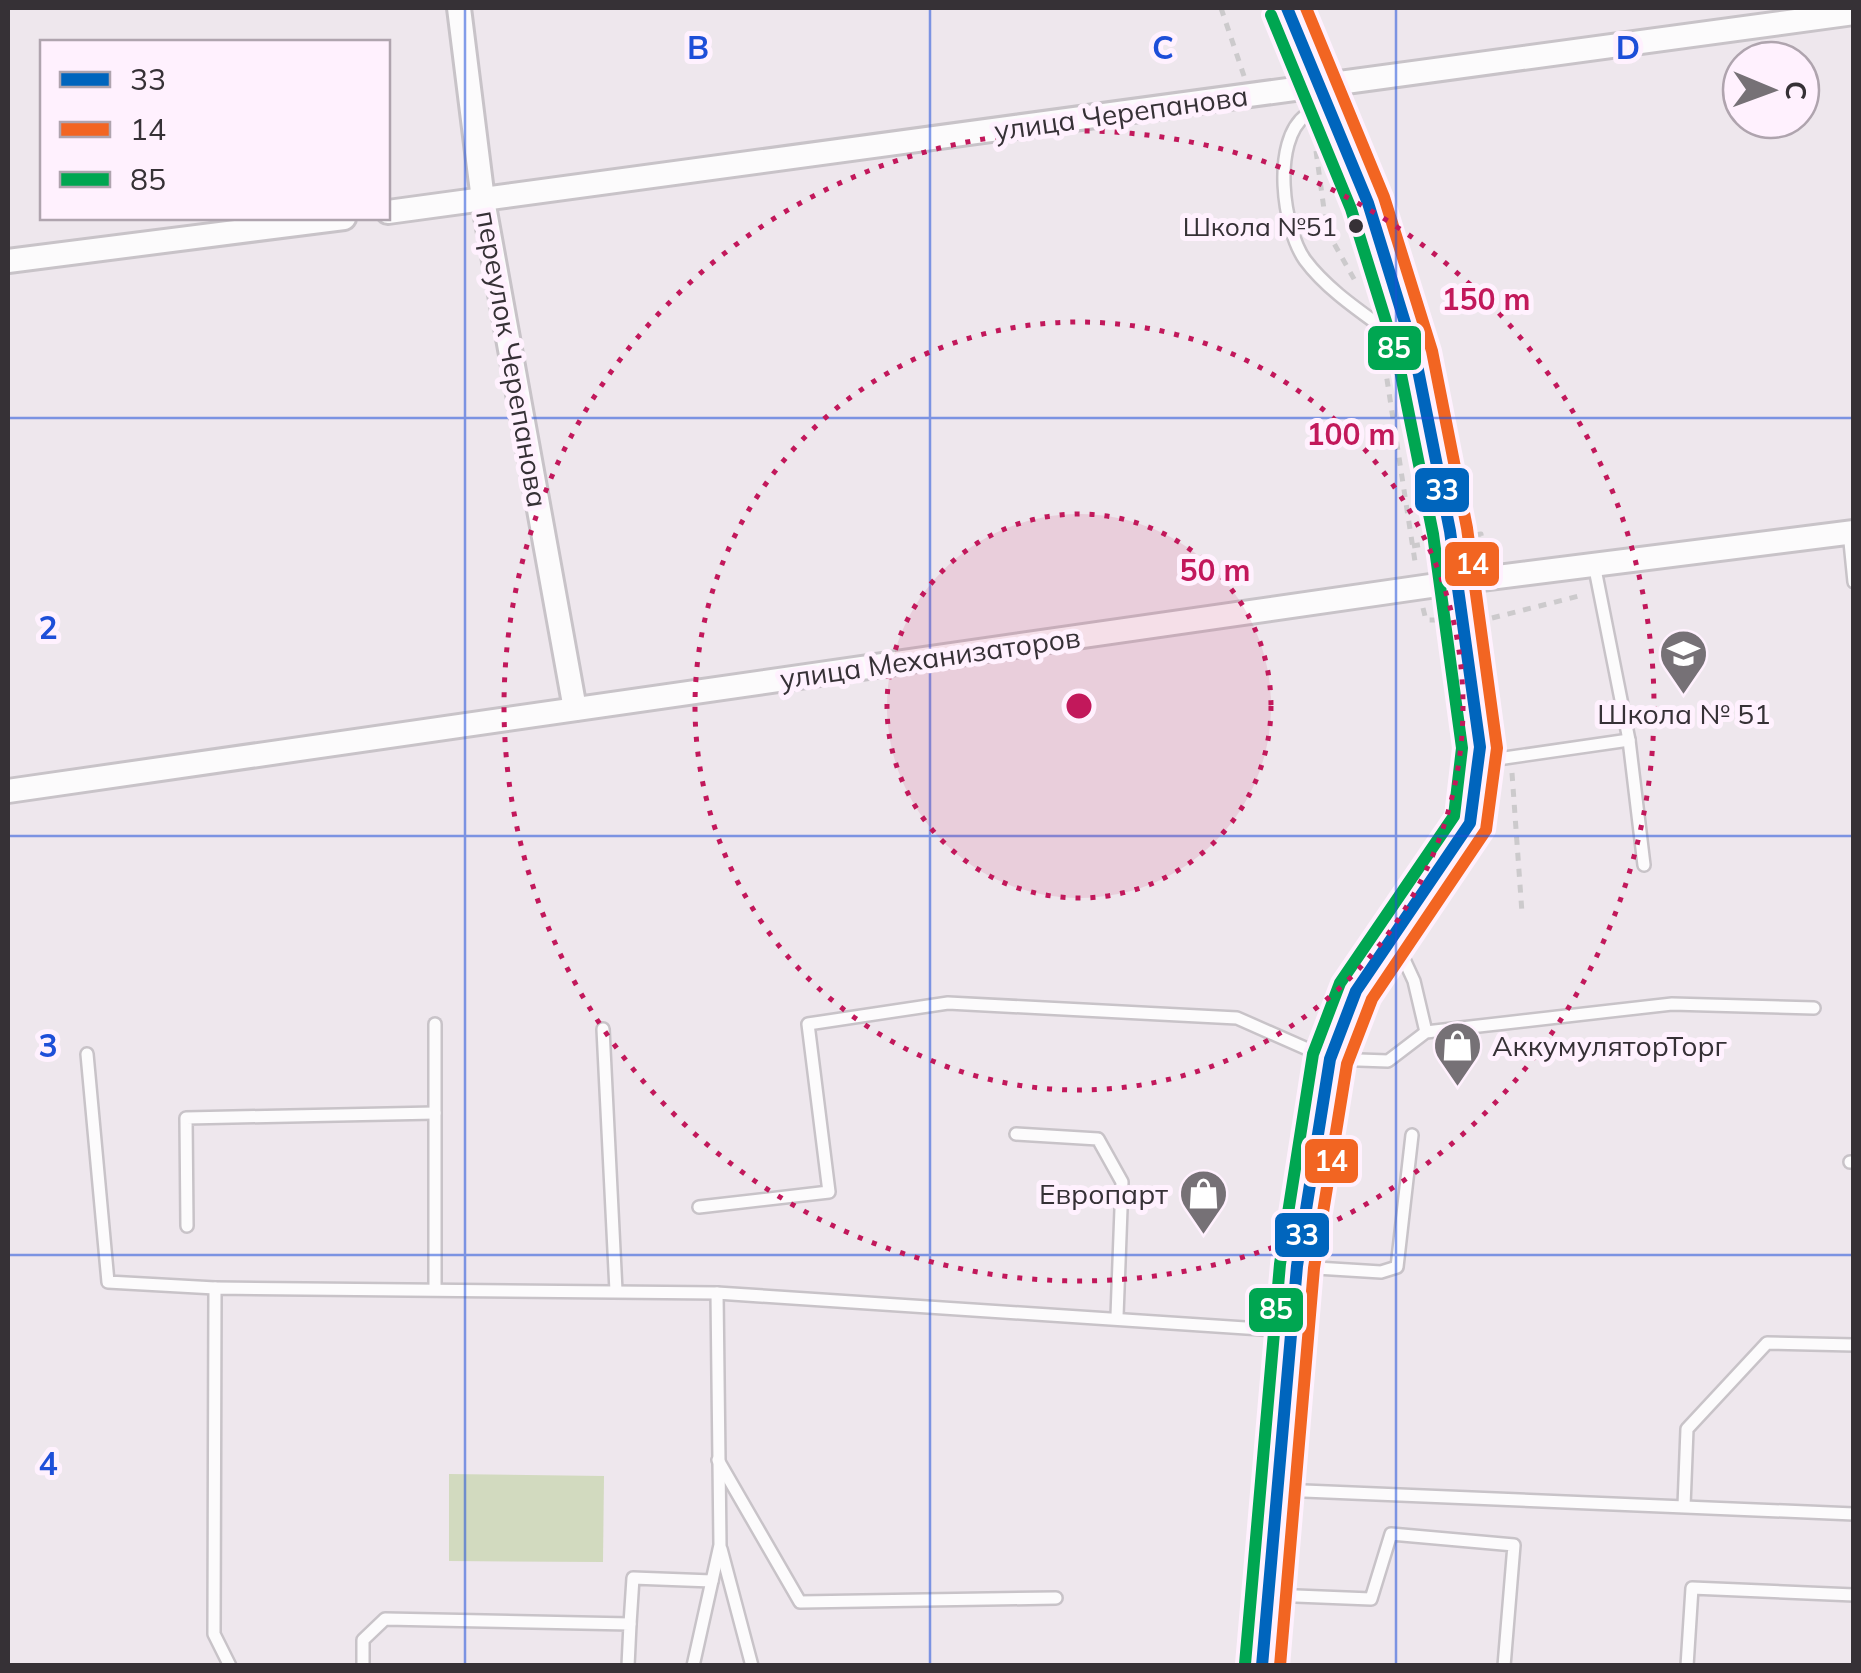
<svg xmlns="http://www.w3.org/2000/svg" width="1861" height="1673" font-family="Mulish,sans-serif">
<style>
.pitch{fill:#d2dabf}
.lines{fill:none;stroke-linecap:round;stroke-linejoin:round}
.service-casing{stroke:#c8c3c8;stroke-width:16}
.minor-casing{stroke:#c8c3c8;stroke-width:28}
.tertiary-casing{stroke:#c8c3c8;stroke-width:35}
.path{stroke:#cccacc;stroke-width:5;stroke-dasharray:8 8;stroke-linecap:butt}
.service{stroke:#fcfbfc;stroke-width:11}
.minor{stroke:#fcfbfc;stroke-width:22}
.tertiary{stroke:#fcfbfc;stroke-width:30}
.bus-1-casing{stroke:#fff1fe;stroke-width:20}
.bus-2-casing{stroke:#fff1fe;stroke-width:20}
.bus-3-casing{stroke:#fff1fe;stroke-width:20}
.bus-1{stroke:#0065bd;stroke-width:12}
.bus-2{stroke:#f26522;stroke-width:12}
.bus-3{stroke:#00a651;stroke-width:12}
.grid{fill:none;stroke:#1d4ed8;stroke-width:2.5;stroke-opacity:0.55}
.ring{fill:none;stroke:#c2185b;stroke-width:5;stroke-dasharray:5 10}
.bus-dot{fill:#363136;stroke:#fff1fe;stroke-width:4}
.labels{text-anchor:middle;stroke-width:10;stroke-linejoin:round;paint-order:stroke}
.bus-label{font-size:26px;fill:#363136;stroke:#fff1fe;text-anchor:end}
.street-label{font-size:28px;fill:#363136;stroke:#fff1fe}
.poi-label{font-size:28px;fill:#363136;stroke:#fff1fe}
.grid-label{font-size:32px;text-anchor:middle;font-weight:bold;fill:#1d4ed8;stroke:#fff1fe;stroke-width:10;stroke-linejoin:round;paint-order:stroke}
.centre{fill:#c2185b;stroke:#fff1fe;stroke-width:5}
.ring-label{font-size:30px;text-anchor:middle;font-weight:bold;fill:#c2185b;stroke:#fff1fe;stroke-width:10;stroke-linejoin:round;paint-order:stroke}
.line-badge{stroke:#fff1fe;stroke-width:4}
.badge-label{font-size:28px;text-anchor:middle;font-weight:bold;fill:#fff}
</style>
<rect width="100%" height="100%" fill="#eee7ed"/>
<!-- pitch -->
<path class="pitch" d="M449,1474L604,1476L603,1562L449,1561Z"/>
<g class="lines">
<defs>
<g id="service">
<path d="M1328,107C1321,109 1311,111 1306,115C1271,141 1283,229 1305,260C1330,294 1374,320 1406,345"/>
<path d="M1849,532L1854,582"/>
<path d="M1594,564L1629,740L1644,865"/>
<path d="M1484,761L1629,740"/>
<path d="M1396,942L1414,981L1426,1032"/>
<path d="M603,1029L616,1291"/>
<path d="M87,1054L108,1282L215,1288"/>
<path d="M1016,1134L1098,1139L1122,1182L1117,1316"/>
<path d="M1850,1162H1854"/>
<path d="M699,1207L829,1192L808,1024L948,1003L1237,1018L1330,1059L1388,1061L1426,1032L1672,1004L1814,1008"/>
<path d="M187,1226L186,1118L435,1113"/>
<path d="M1300,1267L1381,1272L1397,1267L1412,1135"/>
<path d="M435,1287V1024"/>
<path d="M718,1460L800,1602L1056,1598"/>
<path d="M1280,1490L1854,1514"/>
<path d="M1684,1506L1687,1429L1767,1343L1854,1345"/>
<path d="M721,1549L752,1666"/>
<path d="M1271,1595L1371,1599L1391,1534L1514,1545L1504,1666"/>
<path d="M630,1624L633,1578L712,1581"/>
<path d="M230,1666L214,1634L215,1288L717,1293L1290,1331"/>
<path d="M363,1666V1640L385,1619L630,1624L628,1666"/>
<path d="M693,1666L720,1545L717,1293"/>
<path d="M1687,1666L1692,1588L1854,1595"/>
</g>
<g id="minor">
<path d="M459,8L483,200L575,709"/>
<path d="M388,212L1854,13"/>
<path d="M8,261L344,218"/>
<path d="M8,791L1458,582L1854,532"/>
</g>
<path id="tertiary" d="M1262,1666L1297,1266L1330,1059L1356,991L1470,823C1491,758 1474,685 1464,619C1445,502 1428,383 1391,269C1363,180 1322,94 1287,8"/>
</defs>
<!-- service casing -->
<use href="#service" class="service-casing"/>
<!-- minor casing -->
<use href="#minor" class="minor-casing"/>
<!-- tertiary casing -->
<use href="#tertiary" class="tertiary-casing"/>
<!-- path -->
<g class="path">
<path d="M1221,8L1244,76"/>
<path d="M1316,151L1327,231L1358,286"/>
<path d="M1382,347L1416,568"/>
<path d="M1475,535L1481,534L1484,556"/>
<path d="M1412,546L1425,544"/>
<path d="M1423,608L1426,620H1438"/>
<path d="M1492,618L1583,595"/>
<path d="M1512,773L1522,913"/>
</g>
<!-- service -->
<use href="#service" class="service"/>
<!-- minor -->
<use href="#minor" class="minor"/>
<!-- tertiary -->
<use href="#tertiary" class="tertiary"/>
<defs>
<path id="bus-1" d="M1262,1666L1297,1266L1330,1059L1356,991L1470,823L1480,747L1450,531L1415,355L1368,203L1287,8"/>
<path id="bus-2" d="M1280,1666L1314,1268L1347,1064L1372,999L1486,830L1497,748L1467,528L1432,351L1384,197L1306,8"/>
<path id="bus-3" d="M1245,1664L1280,1264L1313,1054L1340,983L1454,816L1462,748L1433,534L1398,360L1351,209L1271,15"/>
</defs>
<!-- bus-1 casing -->
<use href="#bus-1" class="bus-1-casing"/>
<!-- bus-2 casing -->
<use href="#bus-2" class="bus-2-casing"/>
<!-- bus-3 casing -->
<use href="#bus-3" class="bus-3-casing"/>
<!-- bus-1 -->
<use href="#bus-1" class="bus-1"/>
<!-- bus-2 -->
<use href="#bus-2" class="bus-2"/>
<!-- bus-3 -->
<use href="#bus-3" class="bus-3"/>
</g>
<!-- grid -->
<path class="grid" d="M465,8V1666M930,8V1666M1396,8V1666M8,418H1854M8,836H1854M8,1255H1854"/>
<!-- distance rings -->
<circle cx="1079" cy="706" r="192" fill="#c2185b" fill-opacity=".12"/>
<g class="ring">
<circle cx="1079" cy="706" r="192"/>
<circle cx="1079" cy="706" r="384"/>
<circle cx="1079" cy="706" r="575"/>
</g>
<!-- icons -->
<defs>
<symbol id="school-pin" viewBox="-11 -11 22 30"><path d="M0 17L-7.5 6A9.5 9.5 0 1 1 7.5 6Z" fill="#767176" stroke="#fff1fe"/><path d="M0-5L7-2L0 1L-7-2ZM-4 1L0 2.5L4 1V4Q0 6-4 4Z" fill="#fff"/></symbol>
<symbol id="shop-pin" viewBox="-11 -11 22 30"><path d="M0 17L-7.5 6A9.5 9.5 0 1 1 7.5 6Z" fill="#767176" stroke="#fff1fe"/><path d="M-5-2.5h2.3a2.7 3.5 0 0 1 5.4 0H5L5.5 6h-11ZM-1.5-2.5h3a1.5 2.3 0 0 0-3 0Z" fill="#fff"/></symbol>
</defs>
<g fill-rule="evenodd">
<use href="#school-pin" x="1656" y="626" width="55" height="75"/>
<use href="#shop-pin" x="1430" y="1018" width="55" height="75"/>
<use href="#shop-pin" x="1176" y="1166" width="55" height="75"/>
</g>
<!-- markers -->
<circle class="bus-dot" cx="1356" cy="226" r="9"/>
<g class="labels">
<!-- bus labels -->
<g class="bus-label">
<text x="1337" y="236">Школа №51</text>
</g>
<!-- street labels -->
<g class="street-label">
<text transform="translate(1121 113) rotate(-8)" y="10">улица Черепанова</text>
<text transform="translate(512 359) rotate(80)" y="10">переулок Черепанова</text>
<text transform="translate(930 658) rotate(-8)" y="10">улица Механизаторов</text>
</g>
<!-- poi labels -->
<g class="poi-label">
<text x="1684" y="724">Школа № 51</text>
<text x="1492" y="1056" text-anchor="start">АккумуляторТорг</text>
<text x="1168" y="1204" text-anchor="end">Европарт</text>
</g>
</g>
<g class="grid-label">
<text x="698" y="59">B</text>
<text x="1163" y="59">C</text>
<text x="1628" y="59">D</text>
<text x="48" y="639">2</text>
<text x="48" y="1057">3</text>
<text x="48" y="1475">4</text>
</g>
<circle cx="1079" cy="706" r="15" class="centre"/>
<g class="ring-label">
<text x="1486" y="310">150 m</text>
<text x="1351" y="445">100 m</text>
<text x="1215" y="581">50 m</text>
</g>
<g class="line-badge">
<rect x="1366" y="324" width="57" height="48" rx="10" fill="#00a651"/>
<rect x="1413" y="466" width="58" height="48" rx="10" fill="#0065bd"/>
<rect x="1443" y="540" width="58" height="48" rx="10" fill="#f26522"/>
<rect x="1303" y="1137" width="57" height="48" rx="10" fill="#f26522"/>
<rect x="1273" y="1211" width="58" height="48" rx="10" fill="#0065bd"/>
<rect x="1247" y="1286" width="58" height="48" rx="10" fill="#00a651"/>
</g>
<g class="badge-label">
<text x="1394" y="358">85</text>
<text x="1442" y="500">33</text>
<text x="1472" y="574">14</text>
<text x="1331" y="1171">14</text>
<text x="1302" y="1245">33</text>
<text x="1276" y="1319">85</text>
</g>
<!-- border -->
<rect width="1861" height="1673" fill="none" stroke="#363136" stroke-width="20"/>
<!-- legend -->
<rect x="40" y="40" width="350" height="180" fill="#fff1fe" stroke="#afa4ae" stroke-width="2.5"/>
<rect x="60" y="72" width="50" height="15" fill="#0065bd" stroke="#afa4ae" stroke-width="2.5"/>
<text x="130" y="90" font-size="30" fill="#363136">33</text>
<rect x="60" y="122" width="50" height="15" fill="#f26522" stroke="#afa4ae" stroke-width="2.5"/>
<text x="130" y="140" font-size="30" fill="#363136">14</text>
<rect x="60" y="172" width="50" height="15" fill="#00a651" stroke="#afa4ae" stroke-width="2.5"/>
<text x="130" y="190" font-size="30" fill="#363136">85</text>
<!-- north arrow -->
<g transform="translate(1771 90) rotate(91)"><circle r="48" fill="#fff1fe" stroke="#afa4ae" stroke-width="2.5"/>
<path d="M0-8L18 38L0 25L-18 38Z" fill="#767176"/>
<text y="-15" font-size="28" font-weight="bold" text-anchor="middle" fill="#363136">С</text>
</g>
</svg>
